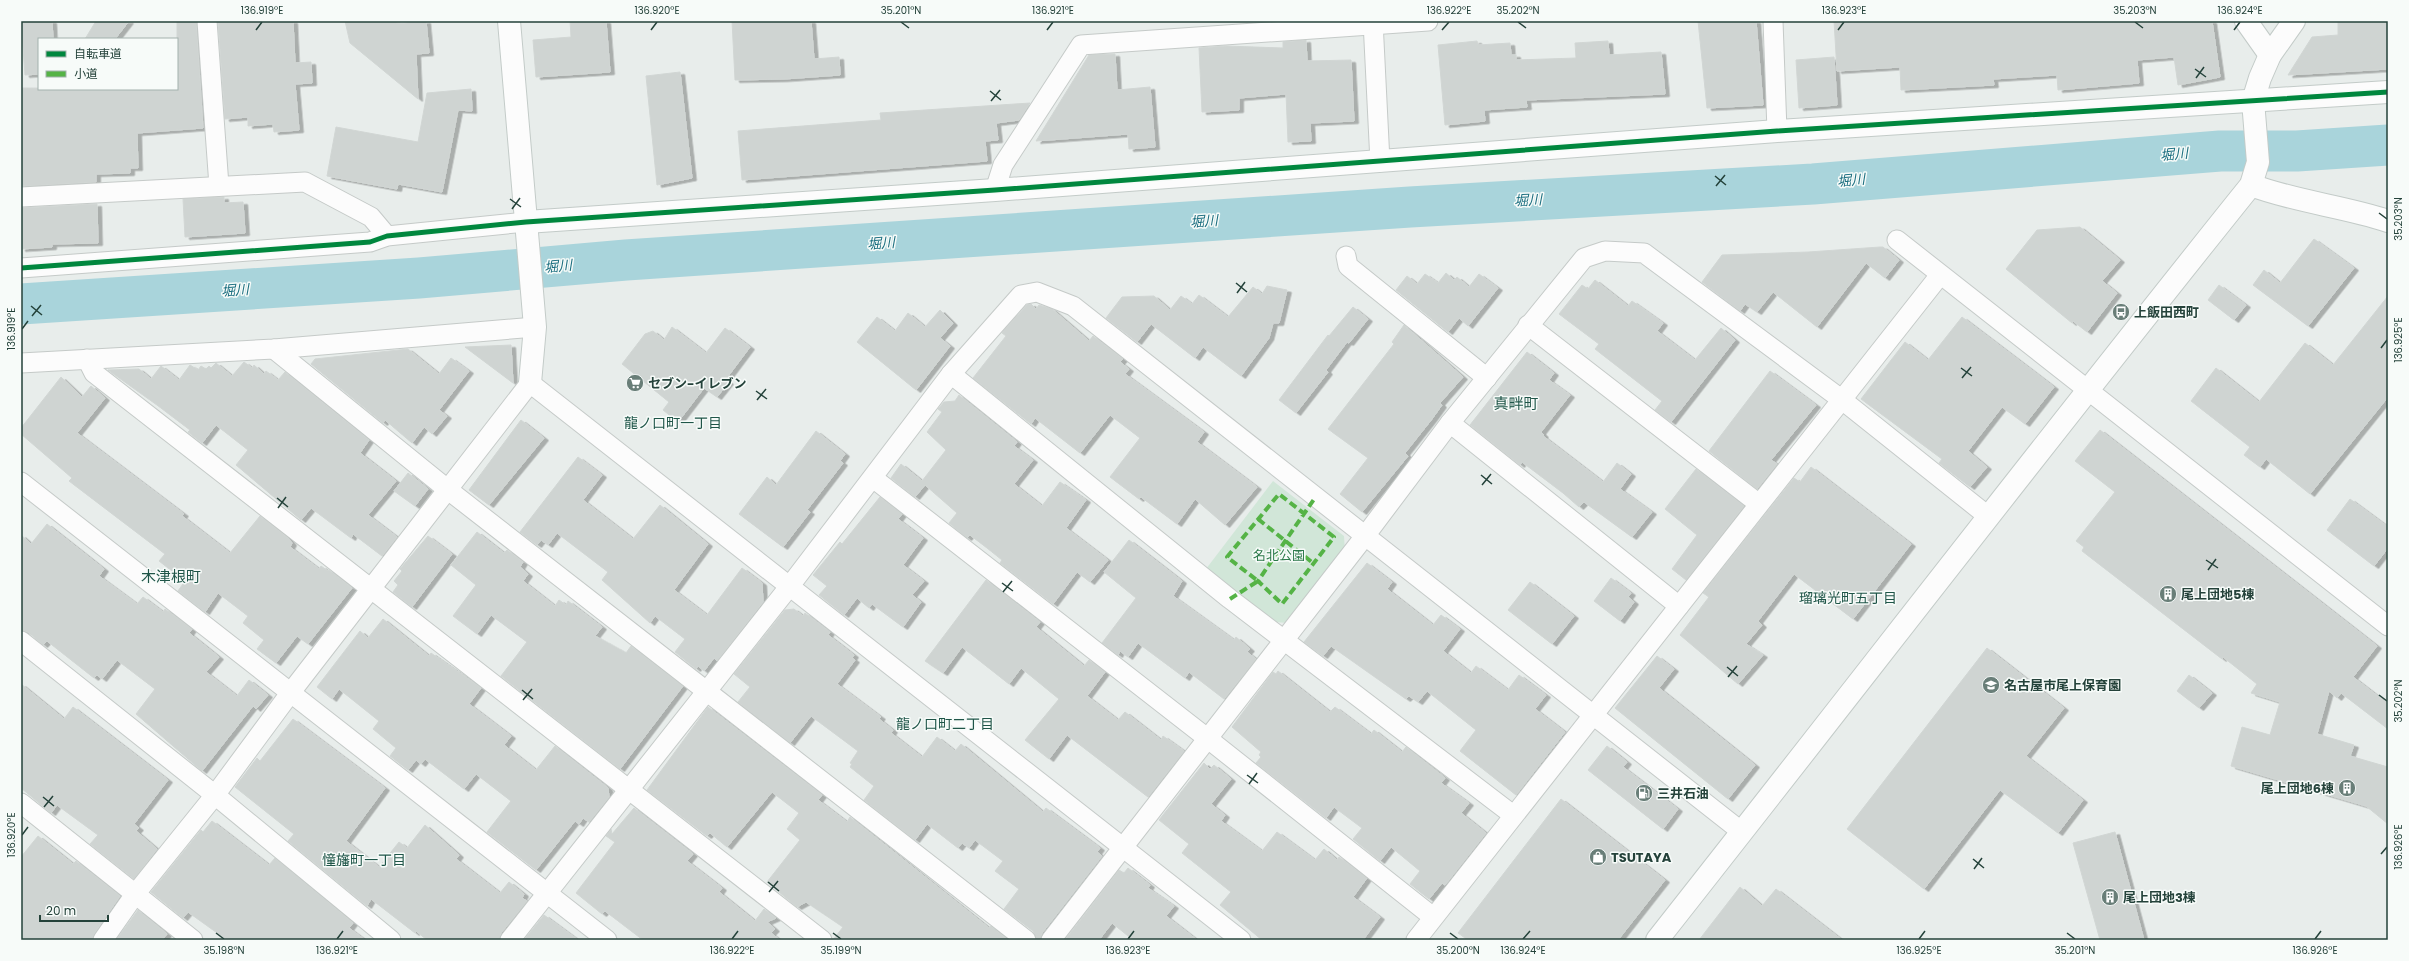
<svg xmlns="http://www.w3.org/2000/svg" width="2409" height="961" font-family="Poppins,'Noto Sans JP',sans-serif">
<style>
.green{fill:#d1e6d8}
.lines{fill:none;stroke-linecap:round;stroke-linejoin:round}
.river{stroke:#a9d4db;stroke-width:41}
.building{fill:#cfd4d2;stroke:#d1d6d4;filter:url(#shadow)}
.street-casing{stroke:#c5cac8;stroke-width:21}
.secondary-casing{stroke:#c3cbc8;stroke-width:24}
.street{stroke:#fcfcfc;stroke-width:19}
.secondary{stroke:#fcfcfc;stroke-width:22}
.quiet{stroke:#55b346;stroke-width:4;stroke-dasharray:8 4;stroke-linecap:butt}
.cycleway-casing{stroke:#f7fbf9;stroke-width:8}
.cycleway{stroke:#00873e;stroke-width:5}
.ticks{fill:none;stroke:#24423a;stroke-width:1.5}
.labels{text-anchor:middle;stroke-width:3;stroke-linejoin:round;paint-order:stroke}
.poi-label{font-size:13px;font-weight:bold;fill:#24423a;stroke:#f7fbf9;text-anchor:start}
.park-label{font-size:13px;fill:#2d7a4b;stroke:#f7fbf9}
.water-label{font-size:14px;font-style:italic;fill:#1c6f80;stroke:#f7fbf9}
.neighbourhood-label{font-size:14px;fill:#1f5548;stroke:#f7fbf9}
.quarter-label{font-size:15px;fill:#1f5548;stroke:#f7fbf9}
.neatline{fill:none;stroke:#24423a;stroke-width:1.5}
.ticks-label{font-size:10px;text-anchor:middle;fill:#24423a}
</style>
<defs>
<filter id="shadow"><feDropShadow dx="4.5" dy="2.5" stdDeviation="0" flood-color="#0004"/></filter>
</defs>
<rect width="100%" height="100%" fill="#e8edeb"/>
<!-- green -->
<path class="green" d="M1273,481L1344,536L1345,553L1288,623L1275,622L1206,569Z"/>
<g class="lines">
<!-- river -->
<path class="river" d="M21,304L419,278L626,260L1410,207L1813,184L2220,151H2297L2388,145"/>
</g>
<!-- building -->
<g class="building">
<path d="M21,21H52L53,39H39V74L25,75Z"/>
<path d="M96,21H129L115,39H85Z"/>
<path d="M177,21H196L203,128L137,133L138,168H130V173L96,174V182L21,186V88L177,89Z"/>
<path d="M218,21H293L295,63L311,62L312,83L295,84L299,130L274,132L273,124L248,126V117L225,119Z"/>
<path d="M345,21H396L397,24L426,21L429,53L416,54L418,99L350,43Z"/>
<path d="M570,21H606L610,72L536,77L533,40L571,37Z"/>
<path d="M732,21H811L814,59L839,57L840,75L784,79L735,80Z"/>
<path d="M1698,21H1756L1763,105L1707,108Z"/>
<path d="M1834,21H2212L2220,77L2178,85L2174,57L2137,60L2139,83L2058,90L2057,75L1993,79L1994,85L1901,90L1900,67L1837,71Z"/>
<path d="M2338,21H2388V69L2288,75L2312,37L2338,35Z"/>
<path d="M1306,40L1307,61L1351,60L1354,121L1310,123L1311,141L1288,142L1286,94L1239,98V110L1202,112L1199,48L1226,46L1283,48V42Z"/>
<path d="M1477,41L1478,45L1510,43L1511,55H1516V60L1576,58L1575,43L1608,41L1609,55L1661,52L1665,94L1526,100L1527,107L1484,110L1485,121L1445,125L1438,45Z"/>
<path d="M1115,54L1117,90L1150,87L1155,147L1129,149L1128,134L1036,141L1089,55Z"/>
<path d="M1834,57L1837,105L1799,108L1796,60Z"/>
<path d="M680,72L692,178L657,185L646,76Z"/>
<path d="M471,89L472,111L458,110L442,192L398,184L397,189L327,176L336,127L418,142L427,93Z"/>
<path d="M1030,103L1019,120L996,123L998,140L985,141L987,161L742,180L738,131L881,120L880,113Z"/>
<path d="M224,197V203L243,202L245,233L185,237L183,199Z"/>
<path d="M97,204L98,243L52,244V247L21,249V208Z"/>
<path d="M2080,227L2120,260L2102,281L2117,293L2087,332L2073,321L2072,323L2006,269L2037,230Z"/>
<path d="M2314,239L2354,268L2308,326L2253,285L2264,270L2280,283Z"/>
<path d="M1880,247H1883L1899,260L1885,278L1866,263L1817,327L1773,292L1757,312L1745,304L1740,311L1702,282L1722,255L1808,252Z"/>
<path d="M1446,273L1454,280L1457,277L1469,287L1479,274L1498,288L1468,326L1459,318L1448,332L1396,290L1407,276L1417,284L1425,274L1438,283Z"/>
<path d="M1595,280L1628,306L1632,301L1663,323L1657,331L1695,360L1721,328L1735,340L1671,422L1655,410L1662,401L1595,349L1599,344L1559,314L1582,285L1588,289Z"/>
<path d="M2219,285L2246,305L2234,320L2208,300Z"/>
<path d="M1267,286L1287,290L1279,323H1273L1269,338L1241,376L1203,347L1195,358L1151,324L1137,342L1106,318L1122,297L1154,296L1170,310L1181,296L1192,304L1199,295L1228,317L1253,287L1262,294Z"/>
<path d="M2388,296V397L2310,494L2266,459L2260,467L2244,455L2250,447L2191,401L2216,368L2259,402L2305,343L2333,365Z"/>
<path d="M1031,304L1036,309L1039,305L1052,309L1089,341L1093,336L1123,359L1120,362L1129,369L1125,374L1204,432L1197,442L1257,487L1225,525L1195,499L1177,524L1141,497L1139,499L1110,477L1140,438L1110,415L1080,453L1035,418L1031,424L973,378L1006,336L1002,333L1004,330L1027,305Z"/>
<path d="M1353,307L1368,319L1349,343L1347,342L1326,370L1328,372L1296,413L1279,400L1328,335L1329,336Z"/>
<path d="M940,310L953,323L940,338L950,346L916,390L857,342L877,317L895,331L908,313L925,327Z"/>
<path d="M1962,317L2054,387L2025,424L2002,407L1968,451L1987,467L1970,487L1939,463L1942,459L1861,399L1905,342L1928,360Z"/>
<path d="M1404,325L1463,377L1440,403L1442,405L1432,419L1405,453L1408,456L1362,512L1340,494L1368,458L1328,429L1394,344L1392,342Z"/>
<path d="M672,327L706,353L725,328L750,347L726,379L729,382L717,397L704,388L678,422L663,410L669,402L622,364L645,334L653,331L664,340Z"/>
<path d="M511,345L513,383L465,347Z"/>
<path d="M408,349L439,374L451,358L469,371L439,410L447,416L432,434L424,427L412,443L385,420L383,423L311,364L315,359Z"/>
<path d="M1527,352L1554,373L1549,380L1570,395L1541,432L1544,435L1543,436L1603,482L1617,463L1631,474L1620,489L1652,512L1632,537L1584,502L1579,507L1563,493L1522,462L1520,465L1470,425Z"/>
<path d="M244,362L252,368L254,365L264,374L266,371L278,380L285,372L369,440L360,453L396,481L368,515L397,537L382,556L353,534L351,538L311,508L301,520L236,465L248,450L216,425L202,443L188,432L190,430L157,405L108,370L139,369L151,379L161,366L179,380L190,365L198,370L201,366L206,369L209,366L211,368L216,363L232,376Z"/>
<path d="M1770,371L1816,405L1771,460L1777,464L1757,489L1709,451Z"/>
<path d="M61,377L82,397L91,386L105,398L77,433L184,514L182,516L230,553L260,516L288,538L292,543L290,547L319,569L321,566L328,571L329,570L352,588L308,644L297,636L276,663L257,649L264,640L243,623L248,616L218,593L205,612L178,591L185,581L159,561L165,554L69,481L72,478L21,434V428Z"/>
<path d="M959,395L1017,442L1014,446L1033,460L1014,484L1042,506L1060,482L1086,500L1066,528L1108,560L1090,582L1077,572L1053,604L1000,563L1002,560L987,548L970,535L967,538L949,523L957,513L925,485L915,497L891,478L901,464L922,481L946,450L927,432L942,412L938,409L944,402L955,401Z"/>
<path d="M521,420L544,438L489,505L469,490Z"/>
<path d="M2100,430L2377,646L2353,677L2388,704V729L2341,693L2337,698L2329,691L2317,734L2354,745L2350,756L2388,767V824L2366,806L2231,766L2242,727L2270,735L2280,702L2251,693L2257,684L2223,657L2222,659L2082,551L2084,547L2076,541L2115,492L2075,461Z"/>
<path d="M816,431L845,454L840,461L843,463L807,510L810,512L783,547L739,514L767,477L776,485Z"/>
<path d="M578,457L602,475L583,500L633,539L660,505L708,544L674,590L707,615L742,568L762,583L763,602L717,661L714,658L704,671L698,666L696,669L675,652L685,639L655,616L650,623L602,580L608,572L557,533L548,545L541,540L537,545L520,532Z"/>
<path d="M1811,467L1911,544L1853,619L1794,574L1758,621L1762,625L1746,644L1763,655L1738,684L1680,635L1709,597L1703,593L1794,478L1800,482Z"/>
<path d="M1696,469L1744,506L1686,580L1672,569L1697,535L1665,509Z"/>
<path d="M408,473L428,489L415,506L394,491Z"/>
<path d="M880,497L902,514L898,519L923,538L903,565L924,581L912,595L921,602L903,627L872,604L869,608L857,598L844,615L819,595L827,586L813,575L840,542L842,544Z"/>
<path d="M2350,499L2388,527V548L2374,566L2327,530Z"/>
<path d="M47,524L104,569L99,576L137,604L143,597L163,612L165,609L192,629L189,633L219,657L206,672L237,696L249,680L268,695L256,709L253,706L202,771L136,714L155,689L117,660L102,679L97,675L94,678L47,641L43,645L28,632L21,630V535L31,544Z"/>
<path d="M477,532L504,553L507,550L523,562L520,567L528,574L523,581L555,606L559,600L566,605L568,601L602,627L595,636L626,653L631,646L683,686L620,769L501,676L527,642L491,615L477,634L453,616L476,585L451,565Z"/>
<path d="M428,536L452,554L412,607L393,592L398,585L394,581L402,571L400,569Z"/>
<path d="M1129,540L1182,581L1173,596L1234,640L1236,637L1250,649L1247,652L1256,659L1224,699L1189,672L1185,678L1138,643L1128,657L1120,651L1118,655L1102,643L1136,598L1104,572Z"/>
<path d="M1367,563L1392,582L1387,589L1433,625L1441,615L1460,629L1443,651L1471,673L1476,666L1508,690L1519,675L1546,695L1535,709L1565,732L1516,795L1460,751L1476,730L1427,691L1418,702L1409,696L1406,699L1331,646L1323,656L1304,642Z"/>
<path d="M1611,578L1631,593L1628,597L1634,602L1620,621L1594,601Z"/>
<path d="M986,580L1040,622L1036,627L1084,666L1089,660L1105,672L1087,696L1118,720L1125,712L1161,740L1163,736L1184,751L1148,797L1067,735L1049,759L1025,740L1059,699L1021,668L1009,684L962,647L943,673L925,661Z"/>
<path d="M1530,582L1574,616L1552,644L1508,610Z"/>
<path d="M794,609L803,616L805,613L830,632L828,635L854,655L852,658L855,660L837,684L881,717L879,719L893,730L891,733L922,757L937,737L955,751L961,744L1043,812L1046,808L1100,848L1097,852L1102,856L1042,933L1040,940H1037L1033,931L1004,909L1019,889L995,871L1003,861L975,840L969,848L962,843L958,848L927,824L915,840L864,800L874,786L850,767L852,764L850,763L858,751L811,716L790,743L738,702L750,687L734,674L785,610Z"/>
<path d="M383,619L429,656L431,653L481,688L469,704L511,736L504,745L536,770L555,746L608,788L609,797L589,822L583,818L579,824L575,821L536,870L487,832L511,801L476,774L464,789L425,759L421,764L416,760L408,770L390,756L396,748L373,729L379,721L339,689L332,699L317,687L360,631L368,638Z"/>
<path d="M1987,648L2064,708L2026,756L2083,800L2058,833L2000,790L1924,889L1847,829Z"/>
<path d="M1657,656L1674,669L1659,688L1755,765L1728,799L1615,708Z"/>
<path d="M1278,671L1330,712L1335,707L1371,734L1374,730L1402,752L1406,747L1445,778L1441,783L1469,803L1461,813L1486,833L1445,885L1442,883L1429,899L1410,884L1420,871L1391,847L1380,861L1353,839L1362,828L1334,807L1326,818L1256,763L1261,757L1259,755L1261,752L1232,727L1273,672L1276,674Z"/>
<path d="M2189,675L2212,693L2199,708L2177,691Z"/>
<path d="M21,684L64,719L73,707L168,780L134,824L139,828L136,831L157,849L134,879L90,844L98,835L57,805L51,813L21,788Z"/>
<path d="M708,707L822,795L818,800L847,822L850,817L989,928L991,926L1008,940H833L843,927L806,902L797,907L767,882L800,840L787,829L799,813L772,792L727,847L710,833L707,836L647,790Z"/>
<path d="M293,719L385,788L346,841L379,867L399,842L407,848L425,825L459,855L456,859L500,893L509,882L524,894L522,898L527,901L501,933L499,940H427L416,931L415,933L371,899L367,906L288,841L294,834L235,787L257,758L260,761Z"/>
<path d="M1607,746L1627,762L1623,767L1678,809L1663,829L1588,770Z"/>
<path d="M1204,763L1210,769L1214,765L1231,779L1211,804L1225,815L1221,821L1262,851L1277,832L1315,860L1324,849L1337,860L1339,857L1367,878L1353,897L1380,917L1363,940H1262L1220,905L1231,892L1182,853L1189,844L1159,820Z"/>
<path d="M1561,799L1665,880L1618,940H1468L1458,933Z"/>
<path d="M634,808L693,854L687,861L722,888L719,892L755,921L764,909L776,918L767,922L775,929L771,933L780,940H643L605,911L602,914L576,893L615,842L606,836L611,829L612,834Z"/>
<path d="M212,821L269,865L275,858L353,923L349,928L365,940H227L188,912L183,918L151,892L201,830L203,832Z"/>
<path d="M2115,832L2144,940H2100L2073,843Z"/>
<path d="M38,836L73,864L76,861L120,896L94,934L92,940H21V857Z"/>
<path d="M1128,868L1150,885L1148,888L1174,906L1166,916L1197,940H1133L1112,923L1099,940H1065L1119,870L1124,873Z"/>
<path d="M1740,887L1762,906L1776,889L1842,940H1699Z"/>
<path d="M138,910L167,934L162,940H116Z"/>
<path d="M544,915L578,940H524Z"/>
</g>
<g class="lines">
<defs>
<g id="street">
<path d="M207,21L219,186"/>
<path d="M1373,21L1380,162"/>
<path d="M1773,21L1777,131"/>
<path d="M995,190L1003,165L1081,45L1428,21"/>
<path d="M21,197L305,182L371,217L387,236"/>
<path d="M1897,240L2388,626"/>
<path d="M1346,256L1348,266L1487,378"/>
<path d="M21,268L370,242L387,236L526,222"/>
<path d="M1528,325L1759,504"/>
<path d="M274,349L447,489L1026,940"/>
<path d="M87,359L94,373L822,940"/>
<path d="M21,363L274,349L535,327"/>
<path d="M951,374L1230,599L1513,815"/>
<path d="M1450,423L1679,606"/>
<path d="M873,478L1207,738L1433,917"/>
<path d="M21,482L607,940"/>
<path d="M21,641L215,795L391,940"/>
<path d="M21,803L193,940"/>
<path d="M103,940L136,893L215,795L291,692L530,383L1241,940"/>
<path d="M510,940L789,587L951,374L1021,295L1037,292L1073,306L1742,832"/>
<path d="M1051,940L1365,536L1450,423L1584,258L1605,251L1644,253L1841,399L1989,517"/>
<path d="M1416,940L1940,275"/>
</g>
<g id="secondary">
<path d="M509,21L535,327L530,383"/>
<path d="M2246,21L2270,55"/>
<path d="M2251,185C2296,202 2343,206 2388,221"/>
<path d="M526,222L995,190L1777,131L2388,92"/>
<path d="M1657,940C1855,689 2050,435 2251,185L2258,162L2253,101L2260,78L2270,55L2294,21"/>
</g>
</defs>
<!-- street casing -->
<use href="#street" class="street-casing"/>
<!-- secondary casing -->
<use href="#secondary" class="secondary-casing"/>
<!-- street -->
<use href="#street" class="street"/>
<!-- secondary -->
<use href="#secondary" class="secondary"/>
<!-- quiet -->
<g class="quiet">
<path d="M1258,519L1313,563"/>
<path d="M1230,599L1258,581L1227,557L1279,494L1334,537L1282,604L1258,581C1277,553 1296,525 1315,498"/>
</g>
<defs>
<path id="cycleway" d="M21,268L370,242L387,236L526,222L995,190L1777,131L2388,92"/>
</defs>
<!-- cycleway casing -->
<use href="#cycleway" class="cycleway-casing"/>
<!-- cycleway -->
<use href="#cycleway" class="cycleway"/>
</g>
<!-- ticks -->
<path class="ticks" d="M901,22L909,28M1518,22L1526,28M2135,22L2143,28M256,30L262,22M651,30L657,22M1047,30L1053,22M1442,30L1449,22M1838,30L1844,22M2234,30L2240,22M2195,69L2206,77M2196,78L2204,67M990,91L1001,100M991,101L1000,90M1715,176L1726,185M1716,186L1725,175M510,199L521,207M512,209L520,198M2379,213L2387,219M1236,283L1247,292M1237,293L1245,282M31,306L42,315M32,316L41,305M22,329L28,321M2381,348L2387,340M1961,368L1972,376M1962,378L1971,367M756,391L767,399M757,400L766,389M1481,475L1492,484M1482,485L1491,474M277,498L288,507M278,508L286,497M2206,560L2218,568M2208,570L2216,559M1002,583L1013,591M1003,592L1012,581M1727,667L1738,676M1728,677L1737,666M522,690L533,699M2379,695L2387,701M523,700L532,689M1247,775L1258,783M1249,784L1257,773M43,797L54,806M44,807L53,796M22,835L28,827M2381,854L2387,847M1973,859L1984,868M1974,869L1982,858M768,882L779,891M769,892L778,881M216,933L224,939M833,933L841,939M1450,933L1458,939M2067,933L2075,939M337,939L343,931M732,939L738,931M1128,939L1134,931M1523,939L1530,931M1919,939L1925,931M2315,939L2321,931"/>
<!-- icons -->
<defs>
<symbol id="bus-disc" viewBox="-11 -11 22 22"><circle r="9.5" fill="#697e78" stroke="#f7fbf9"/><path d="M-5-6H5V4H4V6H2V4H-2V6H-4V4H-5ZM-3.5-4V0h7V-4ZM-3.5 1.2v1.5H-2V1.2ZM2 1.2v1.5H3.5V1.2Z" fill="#fff"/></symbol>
<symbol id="supermarket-disc" viewBox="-11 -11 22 22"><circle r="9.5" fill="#697e78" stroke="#f7fbf9"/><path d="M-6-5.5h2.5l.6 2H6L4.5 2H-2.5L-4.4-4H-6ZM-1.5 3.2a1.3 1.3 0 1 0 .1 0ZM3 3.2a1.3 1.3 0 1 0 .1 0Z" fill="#fff"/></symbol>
<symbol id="building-disc" viewBox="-11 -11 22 22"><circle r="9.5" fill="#697e78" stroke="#f7fbf9"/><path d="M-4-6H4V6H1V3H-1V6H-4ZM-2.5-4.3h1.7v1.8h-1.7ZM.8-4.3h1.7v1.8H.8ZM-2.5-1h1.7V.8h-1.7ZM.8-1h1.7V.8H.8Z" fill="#fff"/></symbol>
<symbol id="school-disc" viewBox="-11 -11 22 22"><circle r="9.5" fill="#697e78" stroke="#f7fbf9"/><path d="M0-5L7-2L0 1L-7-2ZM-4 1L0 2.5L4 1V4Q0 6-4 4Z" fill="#fff"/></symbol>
<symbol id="fuel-disc" viewBox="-11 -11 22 22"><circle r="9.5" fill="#697e78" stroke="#f7fbf9"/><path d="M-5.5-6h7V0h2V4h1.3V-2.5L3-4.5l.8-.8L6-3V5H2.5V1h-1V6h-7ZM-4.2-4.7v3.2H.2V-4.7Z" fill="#fff"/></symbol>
<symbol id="shop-disc" viewBox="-11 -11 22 22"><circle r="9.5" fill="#697e78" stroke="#f7fbf9"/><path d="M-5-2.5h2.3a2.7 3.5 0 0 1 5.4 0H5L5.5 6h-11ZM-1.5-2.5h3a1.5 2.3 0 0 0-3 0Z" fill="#fff"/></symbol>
</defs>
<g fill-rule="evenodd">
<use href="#bus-disc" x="2111" y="302" width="20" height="20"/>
<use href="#supermarket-disc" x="625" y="373" width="20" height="20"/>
<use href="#building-disc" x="2158" y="584" width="20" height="20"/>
<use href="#school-disc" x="1981" y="675" width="20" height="20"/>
<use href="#building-disc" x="2337" y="778" width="20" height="20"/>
<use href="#fuel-disc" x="1634" y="783" width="20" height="20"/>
<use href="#shop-disc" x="1588" y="847" width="20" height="20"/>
<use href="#building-disc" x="2100" y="887" width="20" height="20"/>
</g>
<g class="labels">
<!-- poi labels -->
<g class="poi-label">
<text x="2134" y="317">上飯田西町</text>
<text x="648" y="388">セブン-イレブン</text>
<text x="2181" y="599">尾上団地5棟</text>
<text x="2004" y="690">名古屋市尾上保育園</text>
<text x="2334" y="793" text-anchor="end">尾上団地6棟</text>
<text x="1657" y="798">三井石油</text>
<text x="1611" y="862">TSUTAYA</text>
<text x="2123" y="902">尾上団地3棟</text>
</g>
<!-- park labels -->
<g class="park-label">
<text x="1279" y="560">名北公園</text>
</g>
<!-- water labels -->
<g class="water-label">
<text transform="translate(2174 154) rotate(-5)" y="5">堀川</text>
<text transform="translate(1851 180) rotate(-5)" y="5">堀川</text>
<text transform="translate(1528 200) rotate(-3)" y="5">堀川</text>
<text transform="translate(1204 221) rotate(-4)" y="5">堀川</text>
<text transform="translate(881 243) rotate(-4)" y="5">堀川</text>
<text transform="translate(558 266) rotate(-5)" y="5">堀川</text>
<text transform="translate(235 290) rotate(-4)" y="5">堀川</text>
</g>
<!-- neighbourhood labels -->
<g class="neighbourhood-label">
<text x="673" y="428">龍ノ口町一丁目</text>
<text x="1848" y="603">瑠璃光町五丁目</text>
<text x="945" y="729">龍ノ口町二丁目</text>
<text x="364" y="865">憧旛町一丁目</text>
</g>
<!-- quarter labels -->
<g class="quarter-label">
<text x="1516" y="409">真畔町</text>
<text x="171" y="582">木津根町</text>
</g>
</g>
<!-- border -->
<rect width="2409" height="961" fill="none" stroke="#f7fbf9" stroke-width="44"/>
<!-- legend -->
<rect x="38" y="38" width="140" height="52" fill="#f7fbf9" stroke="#a3b1ad"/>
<rect x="46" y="51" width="20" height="6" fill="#00873e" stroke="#a3b1ad"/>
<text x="74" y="58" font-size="12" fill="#24423a">自転車道</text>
<rect x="46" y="71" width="20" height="6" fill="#55b346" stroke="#a3b1ad"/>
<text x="74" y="78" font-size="12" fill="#24423a">小道</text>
<!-- scale -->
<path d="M40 915v6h68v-6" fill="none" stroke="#24423a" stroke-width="2"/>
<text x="46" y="915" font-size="12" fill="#24423a" stroke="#f7fbf9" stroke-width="3" paint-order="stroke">20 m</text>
<rect x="22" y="22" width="2365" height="917" class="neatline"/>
<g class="ticks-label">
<text x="262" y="14">136.919°E</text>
<text x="657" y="14">136.920°E</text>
<text x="901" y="14">35.201°N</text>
<text x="1053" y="14">136.921°E</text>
<text x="1449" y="14">136.922°E</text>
<text x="1518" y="14">35.202°N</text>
<text x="1844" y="14">136.923°E</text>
<text x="2135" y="14">35.203°N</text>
<text x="2240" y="14">136.924°E</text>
<text transform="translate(2398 219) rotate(-90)" y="4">35.203°N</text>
<text transform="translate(11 329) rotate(-90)" y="4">136.919°E</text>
<text transform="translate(2398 340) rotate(-90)" y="4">136.925°E</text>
<text transform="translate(2398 701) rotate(-90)" y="4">35.202°N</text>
<text transform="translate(11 835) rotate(-90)" y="4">136.920°E</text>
<text transform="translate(2398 847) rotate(-90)" y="4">136.926°E</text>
<text x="224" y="954">35.198°N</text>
<text x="337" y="954">136.921°E</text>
<text x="732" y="954">136.922°E</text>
<text x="841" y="954">35.199°N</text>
<text x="1128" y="954">136.923°E</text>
<text x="1458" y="954">35.200°N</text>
<text x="1523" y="954">136.924°E</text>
<text x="1919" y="954">136.925°E</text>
<text x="2075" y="954">35.201°N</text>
<text x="2315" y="954">136.926°E</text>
</g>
</svg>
